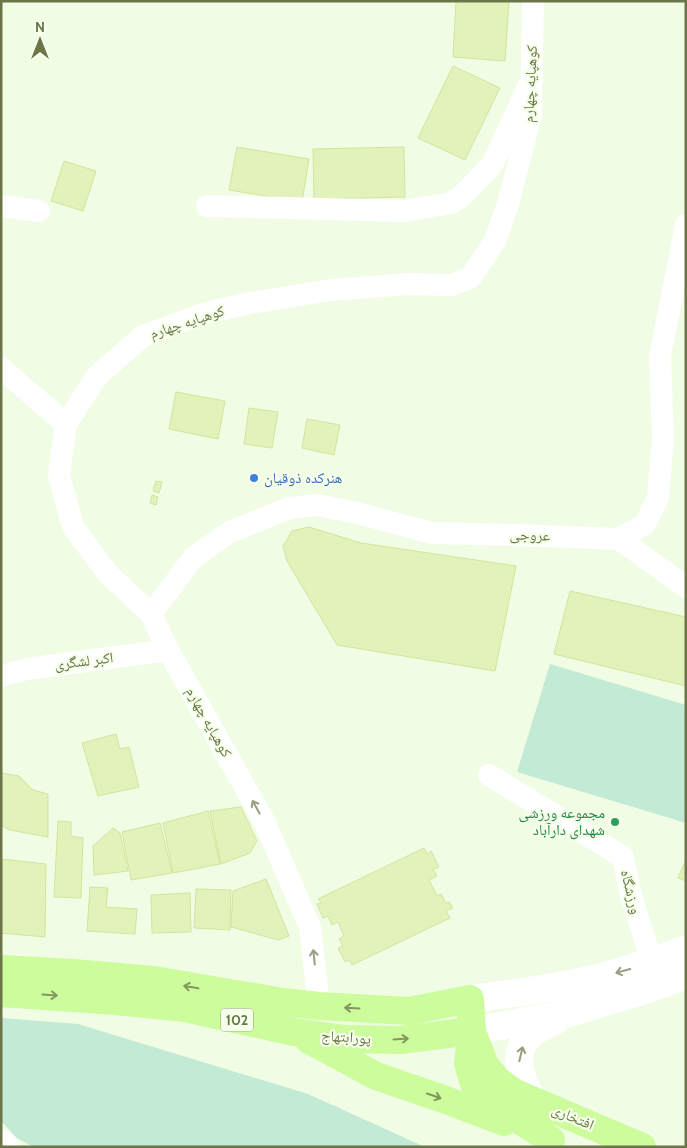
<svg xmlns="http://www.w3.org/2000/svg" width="687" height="1148" font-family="Cabin,'Noto Naskh Arabic',sans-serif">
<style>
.green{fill:#c2ead5}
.building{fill:#e3f2bb;stroke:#d2e59c}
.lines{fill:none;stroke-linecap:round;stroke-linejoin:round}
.street{stroke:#fff;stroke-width:22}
.secondary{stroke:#fff;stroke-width:28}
.primary{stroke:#ccfc9c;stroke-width:28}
.oneway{stroke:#979e80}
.oneway2{stroke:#83975e}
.shop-dot{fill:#3f7fe0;stroke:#f5ffea;stroke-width:2}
.leisure-dot{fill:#2e9e5b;stroke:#f5ffea;stroke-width:2}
.labels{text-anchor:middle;stroke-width:4.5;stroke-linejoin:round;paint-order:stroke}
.shield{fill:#f5ffea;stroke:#949e79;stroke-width:1}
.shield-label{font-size:14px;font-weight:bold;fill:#6b7549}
.street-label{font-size:15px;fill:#6b7549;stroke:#f5ffea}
.shop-label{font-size:15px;fill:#366cbe;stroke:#f5ffea;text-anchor:start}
.leisure-label{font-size:15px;fill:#27864d;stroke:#f5ffea;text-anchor:end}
</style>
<rect width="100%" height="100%" fill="#f1fce4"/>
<!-- green -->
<g class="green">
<path d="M550,664L686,705V823L517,772Z"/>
<path d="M1,1018L78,1024L308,1094L425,1147H33L17,1138L1,1121Z"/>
</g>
<!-- building -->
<g class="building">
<path d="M456,1H509L505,61L453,57Z"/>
<path d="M453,66L500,88L465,160L418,138Z"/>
<path d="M237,147L309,159L302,202L229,190Z"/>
<path d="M404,147L405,197L314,199L313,149Z"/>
<path d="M64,161L96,171L83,211L51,201Z"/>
<path d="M176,392L225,401L218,439L169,429Z"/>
<path d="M249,408L278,412L272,448L244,444Z"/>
<path d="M307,419L340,425L334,455L302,448Z"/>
<path d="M156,481L162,482L159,493L153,491Z"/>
<path d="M152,495L158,497L156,505L150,503Z"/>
<path d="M309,527L361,543L516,566L495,671L337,645L287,561L283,546L292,531Z"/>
<path d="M570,591L686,617V686L554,654Z"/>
<path d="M116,734L120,749L129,747L139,787L98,796L82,743Z"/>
<path d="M1,773L19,776L33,790L48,794V837L10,830L1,825Z"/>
<path d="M241,807L257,841L250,853L221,864L210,811Z"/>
<path d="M208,811L220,864L173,873L163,823Z"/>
<path d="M58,821L71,822V836L83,838L81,898L54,897Z"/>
<path d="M160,823L172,873L131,880L122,832Z"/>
<path d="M113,828L120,833L128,871L94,875L93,846Z"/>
<path d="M424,848L427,854L431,851L439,867L433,869L437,876L429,880L437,896L441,894L446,903L449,902L453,908L446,911L450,918L352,965L349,960L345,962L338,948L343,946L339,939L344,936L338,922L332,925L328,916L323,918L317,904L322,903L318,899Z"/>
<path d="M1,859L46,864L45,937L1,933Z"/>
<path d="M686,859V881L678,878Z"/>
<path d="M266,879L289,936L278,940L231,927L233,891Z"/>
<path d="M90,887L108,888L106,907L137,909L135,934L87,931Z"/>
<path d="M196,889L231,890L230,930L194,928Z"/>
<path d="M190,893L191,932L152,933L151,895Z"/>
</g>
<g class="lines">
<!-- street -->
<g class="street">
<path d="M1,206L39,211"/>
<path d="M207,206L404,211L452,203L462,196L492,165L528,87"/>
<path d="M1,368L66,424"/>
<path d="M619,539L686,587"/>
<path d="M151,614L194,557L230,532L289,508L318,505L357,513L431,533L519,535L619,539L645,524L658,498L663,439L660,356L686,225"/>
<path d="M1,676L27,669L168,650"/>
<path d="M489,775L623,857L631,896L652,962"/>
<path d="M319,1006L310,927L265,823L168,650L151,614L109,575L73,527L59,475L66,424L97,376L143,336L206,313L250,303L331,290L408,284L452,285L470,278L495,241L508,204L531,115L533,1"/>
<path d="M1,1140L9,1147"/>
</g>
<!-- secondary -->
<g class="secondary">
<path d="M470,999C507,994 544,990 580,982C616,974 651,962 686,949"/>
<path d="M472,1031L569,1013L648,989L686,975"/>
<path d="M532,1100C520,1077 509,1050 535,1031C541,1027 549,1024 556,1020"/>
</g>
<!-- primary -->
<g class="primary">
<path d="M1,969L73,973L154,980L283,1002L319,1006L409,1011L470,999L472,1031L468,1063L474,1084L486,1099L551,1140"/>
<path d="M1,993L116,1001L185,1008L294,1032L346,1039L400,1040L472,1031"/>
<path d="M474,1037L485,1065L497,1080L515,1093L642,1147"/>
<path d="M309,1040L376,1076L443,1099L504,1122"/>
</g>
</g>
<!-- one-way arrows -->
<defs><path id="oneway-shaft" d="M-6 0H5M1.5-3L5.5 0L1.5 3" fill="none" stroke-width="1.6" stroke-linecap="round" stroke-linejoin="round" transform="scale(1.25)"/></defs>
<g class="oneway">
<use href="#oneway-shaft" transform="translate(256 807) rotate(-119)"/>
<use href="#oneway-shaft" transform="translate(314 957) rotate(-96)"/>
<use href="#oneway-shaft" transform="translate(623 971) rotate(165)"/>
<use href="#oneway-shaft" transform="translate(521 1054) rotate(-77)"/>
</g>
<g class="oneway2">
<use href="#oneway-shaft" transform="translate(191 987) rotate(-170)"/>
<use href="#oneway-shaft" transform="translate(50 995) rotate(4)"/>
<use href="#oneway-shaft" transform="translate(352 1008) rotate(-177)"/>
<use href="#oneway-shaft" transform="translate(401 1039) rotate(-4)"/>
<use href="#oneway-shaft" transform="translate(434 1096) rotate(19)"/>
</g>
<!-- markers -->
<circle class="shop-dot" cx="254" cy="478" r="5"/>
<circle class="leisure-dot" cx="615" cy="822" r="5"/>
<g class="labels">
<!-- shield labels -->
<rect class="shield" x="221" y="1008.5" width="32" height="23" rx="4"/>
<g class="shield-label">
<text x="237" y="1025">102</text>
</g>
<!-- street labels -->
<g class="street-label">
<text transform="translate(530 84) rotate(-87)" y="5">کوهپایه چهارم</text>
<text transform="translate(187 322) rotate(-18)" y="5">کوهپایه چهارم</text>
<text transform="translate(530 535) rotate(2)" y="5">عروجی</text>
<text transform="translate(84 661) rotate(-7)" y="5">اکبر لشگری</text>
<text transform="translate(209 722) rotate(61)" y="5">کوهپایه چهارم</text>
<text transform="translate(631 892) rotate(76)" y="5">ورزشگاه</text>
<text transform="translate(346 1037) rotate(4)" y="5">پورابتهاج</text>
<text transform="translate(573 1117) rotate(23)" y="5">افتخاری</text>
</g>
<!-- shop labels -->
<g class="shop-label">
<text x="264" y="483">هنرکده ذوقیان</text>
</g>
<!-- leisure labels -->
<g class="leisure-label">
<text x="605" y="818">مجموعه ورزشی<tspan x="605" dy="17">شهدای دارآباد</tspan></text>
</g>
</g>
<!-- border -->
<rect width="687" height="1148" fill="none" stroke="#6b7549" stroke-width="5"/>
<!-- north arrow -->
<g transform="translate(40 40)" stroke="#f5ffea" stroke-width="4" paint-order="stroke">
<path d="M0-4L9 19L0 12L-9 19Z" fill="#6b7549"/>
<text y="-8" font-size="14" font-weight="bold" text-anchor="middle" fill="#6b7549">N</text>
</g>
</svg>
